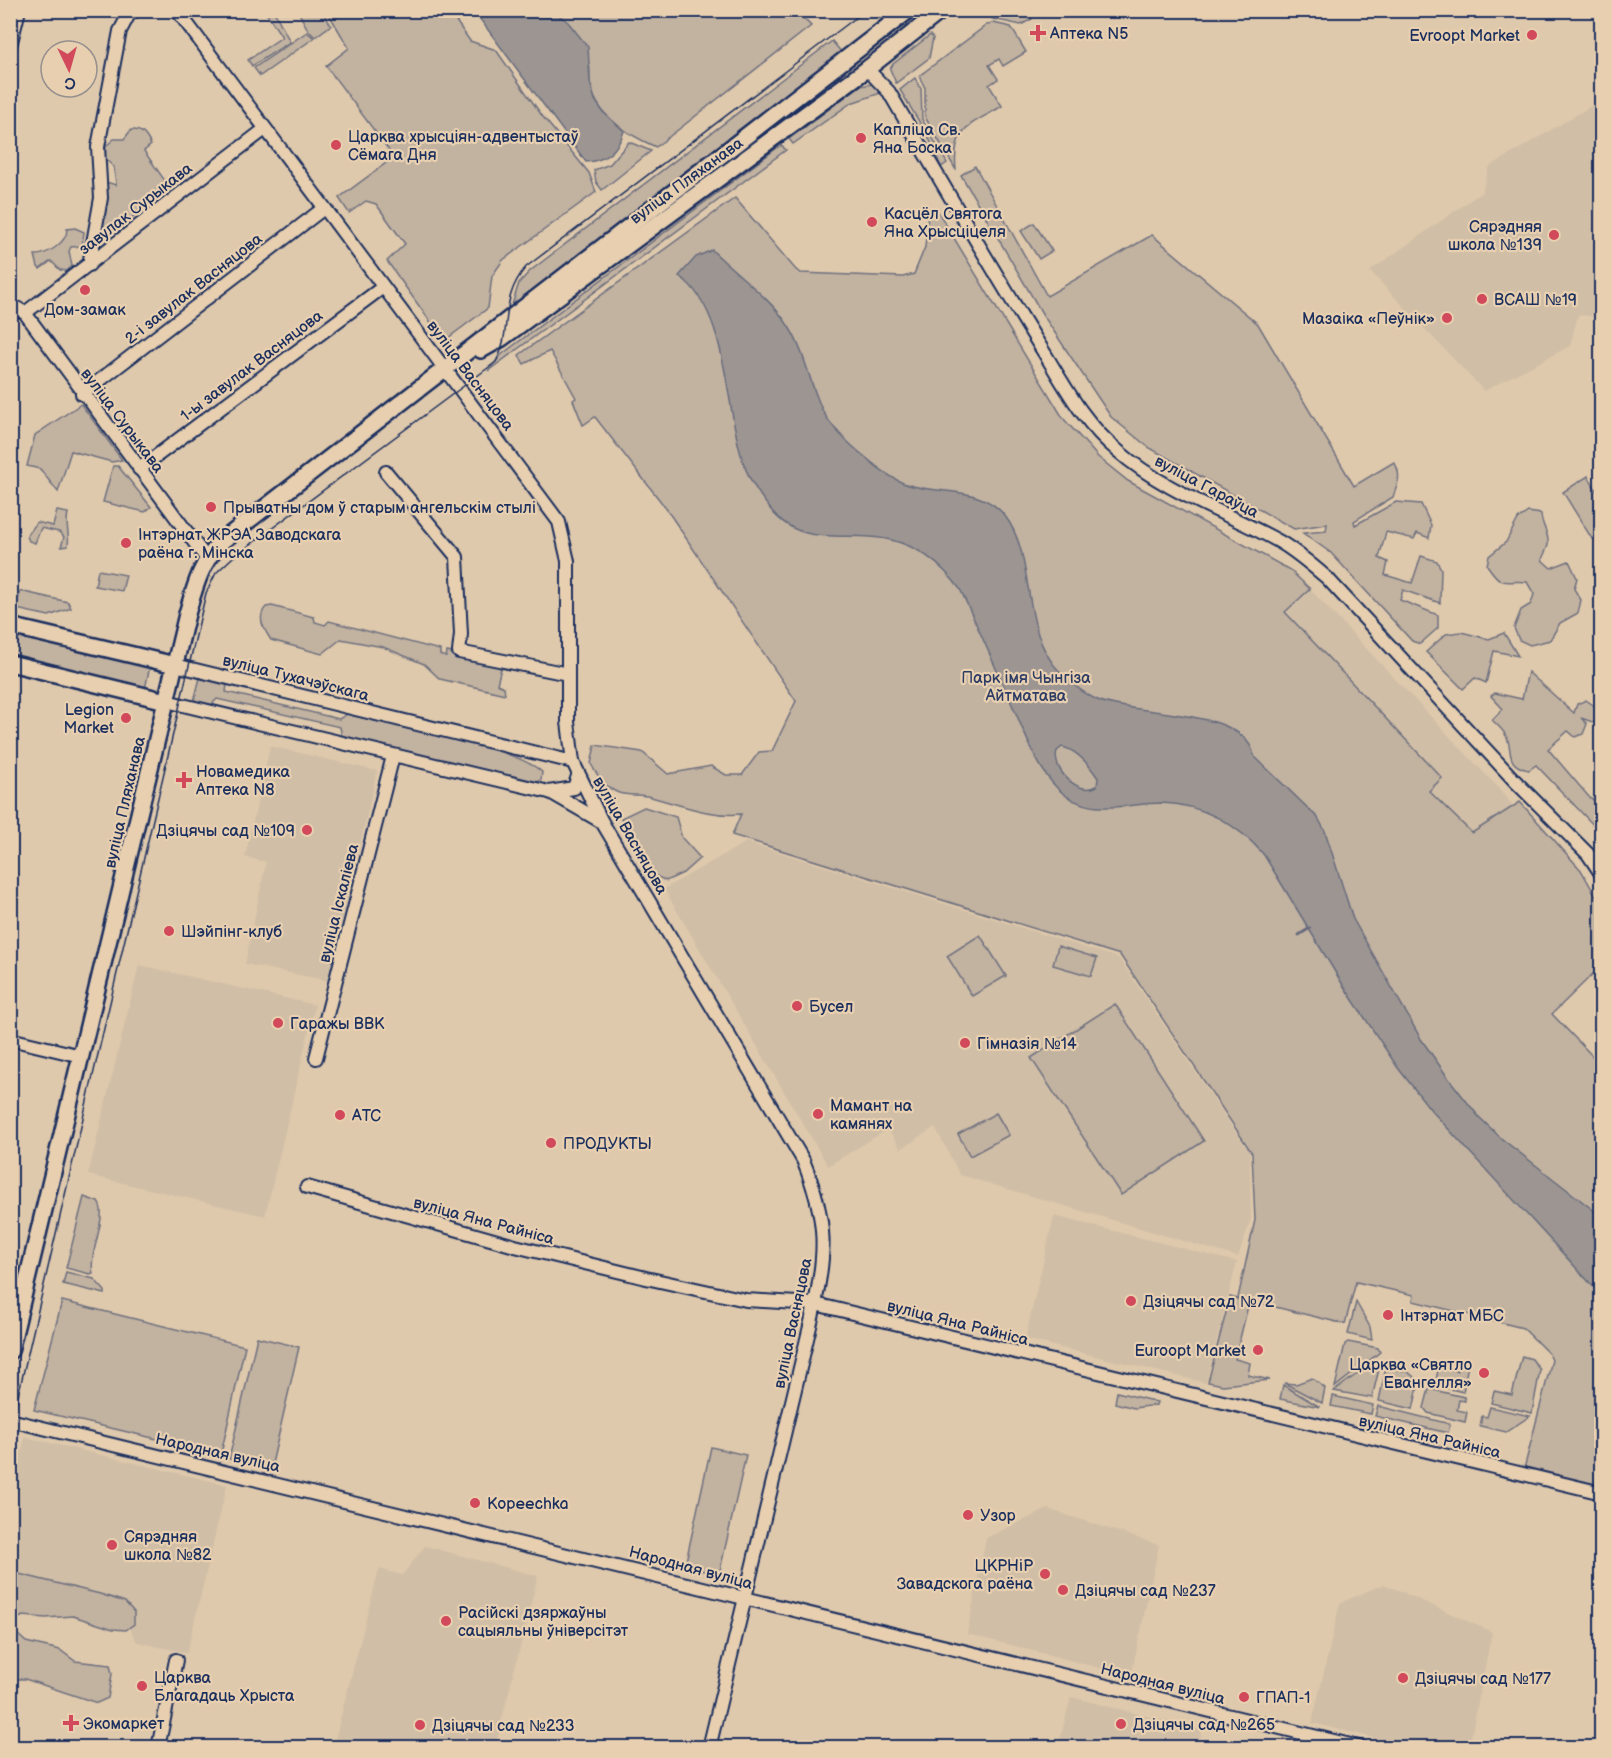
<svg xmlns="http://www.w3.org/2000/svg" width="1612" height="1758" font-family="'Balsamiq Sans',sans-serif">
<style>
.built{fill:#d0bea6}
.green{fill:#c2b2a0;stroke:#6e707f;stroke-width:1.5}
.water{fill:#9c9592;stroke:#686c7d;stroke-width:1.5;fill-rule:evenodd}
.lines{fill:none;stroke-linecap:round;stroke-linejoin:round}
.stream{stroke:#686c7d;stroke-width:3}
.minor-casing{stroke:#1b2f5e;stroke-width:16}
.major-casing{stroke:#1b2f5e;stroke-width:20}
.minor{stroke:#e7cfaf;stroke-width:12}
.major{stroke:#e7cfaf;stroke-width:15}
.tram{stroke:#1b2f5e;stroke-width:1.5}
.poi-dot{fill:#d1495b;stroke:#e7cfaf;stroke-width:2}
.labels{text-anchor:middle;stroke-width:4.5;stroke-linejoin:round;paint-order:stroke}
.poi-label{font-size:16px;fill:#1b2f5e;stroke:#e7cfaf;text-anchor:start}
.street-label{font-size:16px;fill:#1b2f5e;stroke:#e7cfaf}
.park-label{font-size:16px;fill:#2c3c65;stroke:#e7cfaf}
</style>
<rect width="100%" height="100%" fill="#dfc9ac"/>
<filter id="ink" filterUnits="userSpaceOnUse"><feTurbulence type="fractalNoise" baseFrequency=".0167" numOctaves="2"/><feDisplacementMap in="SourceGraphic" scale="12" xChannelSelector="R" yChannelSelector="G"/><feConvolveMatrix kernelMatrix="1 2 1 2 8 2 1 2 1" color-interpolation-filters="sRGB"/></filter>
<g filter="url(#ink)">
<!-- built -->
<g class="built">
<path d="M1601,100V317L1578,315L1570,346L1484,391L1370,271L1482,192L1489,167Z"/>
<path d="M1310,589L1505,795L1513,806L1472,833L1429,790L1442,778L1285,611Z"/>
<path d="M270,746L377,771L329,981L245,964L266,862L245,857Z"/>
<path d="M746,842L1119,958L1250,1153L1251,1219L1238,1257L960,1175L935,1127L901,1149L888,1129L828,1166L664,889Z"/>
<path d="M139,965L315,1005L265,1216L88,1175Z"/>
<path d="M1054,1216L1237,1262L1206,1383L1025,1339Z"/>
<path d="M25,1437L227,1485L187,1653L137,1642L123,1615L11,1590V1499Z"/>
<path d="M1048,1509L1159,1545L1131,1676L967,1634L986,1538Z"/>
<path d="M425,1546L538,1576L495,1747H333L379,1569L402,1575Z"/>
<path d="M1384,1584L1492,1632L1469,1747H1412L1312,1723L1340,1603Z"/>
<path d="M1071,1697L1202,1730L1198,1747H1058Z"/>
</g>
<!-- green -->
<g class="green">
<path d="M1027,10L1032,19L1021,25L993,19L1012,11Z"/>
<path d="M265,11H274L290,42L252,66L248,60L282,37Z"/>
<path d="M298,11H322L331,25L315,37L308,30Z"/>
<path d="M327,11H449L470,41L496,50L543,117L589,173L596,192L503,260L492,276L488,308L444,341L387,261L405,244L376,204L366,201L349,213L339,198L394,157L326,66L349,48Z"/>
<path d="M553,11H796L811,26L656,147C627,134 596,117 590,83C589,77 591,70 589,64C586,50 562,23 553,11Z"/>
<path d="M993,23L1011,27L1026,52L1003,66L999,59L989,65L998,79L989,85L1002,106C969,126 952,127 956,170L925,117V88L919,76L988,24Z"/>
<path d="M307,32L314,38L260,76L254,68Z"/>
<path d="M930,35L933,38L929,58L896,83L890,69L893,64Z"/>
<path d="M832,41L842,53L512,305L519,283L530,271Z"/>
<path d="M915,78L921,89L922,119L947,163L941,167L929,138L900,90Z"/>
<path d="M873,84L881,93L851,103L793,144L789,139L860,86Z"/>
<path d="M131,130C142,129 146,135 151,145L144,151L175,195L148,215L140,210L118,231L105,249L97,243L106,182L116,185L114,167L105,159L106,146L114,139H124Z"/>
<path d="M629,142L651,151L602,190L596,182L594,170L610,164Z"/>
<path d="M781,145L786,150L488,371L501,355Z"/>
<path d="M975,166L1047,296L1152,235L1258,324L1354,486L1394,462C1402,474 1398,484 1393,497L1354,521L1355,525L1396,502L1421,504L1431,525L1429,538L1417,533L1414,539L1386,532L1379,558L1388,562L1385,575L1412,583L1421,556L1437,561L1441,569L1440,603L1403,590L1400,600L1438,615V628L1420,644L1412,641L1331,553L1303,533L1326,531L1327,524L1294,529L1148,447L1111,417L1043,315L961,175Z"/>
<path d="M735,198L796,270L801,273L903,277L914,274L925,247L928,214L937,210L1063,418L1098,457L1128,481L1290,570L1310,589L1285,612L1442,778L1429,791L1472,833L1520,802L1581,870L1601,905V966L1552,1014L1601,1065V1488L1524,1469L1552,1360L1549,1354L1523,1328L1413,1301L1414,1295L1356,1282L1345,1324L1238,1298L1255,1220L1252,1153L1120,955L732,835L741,814C710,817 681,805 651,797C641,794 629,796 619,793C605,788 597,775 591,764L595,745L642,752L668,774L711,766L726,775H742L759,752L772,751L796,701L665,507L595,417L583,425L573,400L576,398L550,351L524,364L519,355Z"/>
<path d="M1034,223L1052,251L1039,259L1021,231Z"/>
<path d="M75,228L84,232L82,246L71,247L69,251L72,266L67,271L60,270L51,261L40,269L38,267L35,255C47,255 67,243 67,229Z"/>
<path d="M81,404L122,460L112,462L71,451L58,492L40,469L27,466L35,435Z"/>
<path d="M113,466H118L151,507L145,512L103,502Z"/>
<path d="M1588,476L1601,498V533L1592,539L1563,492Z"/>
<path d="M57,511L68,513C65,526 70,534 68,546L61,547L64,537L59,532L41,528L35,543L29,541L27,536L37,522L53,526Z"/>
<path d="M1528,512L1541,514C1541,525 1550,534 1548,545C1547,550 1543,555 1542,560L1551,568L1569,561L1577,578L1574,589L1581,600L1578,613L1560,623L1550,640L1530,645L1519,640L1514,628L1521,610L1531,604L1534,594L1527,582C1504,579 1504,590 1487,565L1489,556L1506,542L1518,519Z"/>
<path d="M98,570L126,575L122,591L95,586Z"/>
<path d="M20,591L68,602L71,608L49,616L16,609Z"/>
<path d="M272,606L314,617L315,622L325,625L329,621L440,650V655L446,657L447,652L510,666L509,670L501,668L497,684L504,687L505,694L440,679L424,664L383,647L341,639L322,654L271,640C264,629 256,618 266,607Z"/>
<path d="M11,632L150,666L145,689L11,656Z"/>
<path d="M1461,632L1489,639L1504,633L1518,656L1494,651L1486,683L1475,678L1463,689L1426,652L1446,634Z"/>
<path d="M1528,672L1574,713L1577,704L1586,700L1599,709L1601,708V725L1581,718L1587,724L1583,734L1575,737L1568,731L1548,749L1589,797L1601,806V833L1536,765L1529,770C1502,765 1515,748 1505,734C1502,729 1496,724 1492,720L1503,709L1491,696L1495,693L1522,699Z"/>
<path d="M200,678L227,685L226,692L339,719L347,714C388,724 516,747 542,772L541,780L536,783L342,737L340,727L217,699L211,705L194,701Z"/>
<path d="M644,807L676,817L682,838L700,858L683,873L666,881L654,875L621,818Z"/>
<path d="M980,935L1006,976L972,996L947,956Z"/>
<path d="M1058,946L1097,958L1091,976L1053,965Z"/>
<path d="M1115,1004L1204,1141L1121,1195L1031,1058Z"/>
<path d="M996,1113L1009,1135L970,1156L958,1134Z"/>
<path d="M84,1197L98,1202C109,1215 88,1254 93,1273L90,1274L66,1268Z"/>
<path d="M66,1272L94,1279L105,1291V1294L63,1284Z"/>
<path d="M1230,1297L1249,1302L1235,1359L1250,1363L1248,1375L1270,1380L1223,1385L1208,1382Z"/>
<path d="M62,1301L245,1346L221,1454L34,1410Z"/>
<path d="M1356,1302L1370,1327L1372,1340L1348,1334Z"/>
<path d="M257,1337L299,1347L271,1468L229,1459Z"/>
<path d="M1348,1342L1378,1348L1380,1352L1335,1387L1345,1344Z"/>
<path d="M1522,1356L1532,1359L1540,1370L1532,1413L1491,1403L1494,1391L1512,1395Z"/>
<path d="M1460,1362L1468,1364L1463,1392L1430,1384L1431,1380H1436L1439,1366L1457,1371Z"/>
<path d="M1372,1363L1380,1365L1372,1398L1334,1391Z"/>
<path d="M1386,1367L1408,1372L1414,1377L1412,1385L1418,1387L1413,1409L1379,1401Z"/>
<path d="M1312,1378L1325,1388L1322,1403L1284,1383L1296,1384Z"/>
<path d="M1283,1385L1320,1407L1280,1399Z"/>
<path d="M1429,1389L1464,1397L1465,1401L1459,1400L1457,1410L1467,1412L1465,1422L1428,1413L1424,1408Z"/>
<path d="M1117,1392L1157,1402L1156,1405L1134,1408L1115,1403Z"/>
<path d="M1333,1396L1373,1405L1371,1414L1331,1406Z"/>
<path d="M1378,1406L1450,1424L1448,1433L1375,1416Z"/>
<path d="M1490,1407L1530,1416L1506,1432L1480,1426L1482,1416L1487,1417Z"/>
<path d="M711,1447L746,1455L719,1575L685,1566Z"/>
<path d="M11,1572L100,1594L125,1602L134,1612V1624L126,1630L113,1629L73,1616L46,1618L23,1616L15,1620L16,1633L26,1642L60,1650L75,1661L110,1665L112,1674L108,1698L97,1703L25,1679H11Z"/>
</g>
<!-- water -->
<g class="water">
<path d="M474,11H553L568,22L588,47L590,82L595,100L603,112L624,131C618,150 606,161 586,162Z"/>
<path d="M712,250C735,273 774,301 789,327C805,352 809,381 821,407C828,424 845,440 859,452C872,463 887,476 903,483C936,496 980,484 1005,516C1037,557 1019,631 1060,672C1071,683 1085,695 1100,701C1138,716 1245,707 1254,756L1318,818L1325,831L1353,919L1421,1039L1449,1079L1479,1117L1502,1139L1601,1216V1295L1431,1110L1398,1068L1343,985L1264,855C1239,825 1202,804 1162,803C1125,803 1088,819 1058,789C1037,768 1026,736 1014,709C996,669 979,629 960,589C942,565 921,547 891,540C848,529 803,550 771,510C759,495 747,477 742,458C725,407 729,310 679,276L696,257ZM1062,747C1077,750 1090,766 1098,778L1097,786C1079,797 1051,769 1057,751Z"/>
</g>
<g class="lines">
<!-- stream -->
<path class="stream" d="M1299,935L1310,928"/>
<defs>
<g id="minor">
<path d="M177,10L559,522L568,561V722L573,762L602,822L803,1160C829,1223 826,1253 812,1318L709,1748"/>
<path d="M10,46L19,10"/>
<path d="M867,69L889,92C940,180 991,268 1045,354C1067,390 1085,424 1118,451C1165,492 1226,512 1280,542C1297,552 1312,565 1327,578L1515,781L1588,854L1602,875"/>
<path d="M89,265L101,198L98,147L120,31L128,16L135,10"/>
<path d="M10,304L25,313L206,558"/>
<path d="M25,313L265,129"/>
<path d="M82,394L324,208"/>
<path d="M139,469L383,287"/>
<path d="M386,472L457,557L461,634L459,652L568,674"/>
<path d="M175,665L573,762"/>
<path d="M166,701L549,792L574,788L578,776"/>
<path d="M550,792L602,822"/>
<path d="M10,1039L81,1056"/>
<path d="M316,1058L393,756"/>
<path d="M307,1187L515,1246L646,1278L746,1300L815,1304L1602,1493"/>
<path d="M10,1420L1363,1748"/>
<path d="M158,1748L176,1660"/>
</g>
<g id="major">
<path d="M481,350L502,338L867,69L942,10"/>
<path d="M10,626L175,665"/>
<path d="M10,663L166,701"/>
<path d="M10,1351L187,614C195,586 201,562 222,541L909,10"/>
</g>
</defs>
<!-- minor casing -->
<use href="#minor" class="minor-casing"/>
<!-- major casing -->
<use href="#major" class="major-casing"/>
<!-- minor -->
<use href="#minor" class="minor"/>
<!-- major -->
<use href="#major" class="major"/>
<!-- tram -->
<path class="tram" d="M10,1430L206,593L216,573L232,558L496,362C513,330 498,300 526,267L866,10"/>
</g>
</g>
<!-- markers -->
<g class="poi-dot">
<path d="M1035 24h6v6h6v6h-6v6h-6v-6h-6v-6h6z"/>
<circle cx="1532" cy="35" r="6"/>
<circle cx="861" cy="138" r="6"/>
<circle cx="336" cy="145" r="6"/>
<circle cx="872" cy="222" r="6"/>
<circle cx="1554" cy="235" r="6"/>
<circle cx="85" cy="290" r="6"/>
<circle cx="1482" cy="299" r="6"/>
<circle cx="1447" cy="318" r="6"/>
<circle cx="211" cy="507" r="6"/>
<circle cx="126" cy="543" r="6"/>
<circle cx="126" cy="718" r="6"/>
<path d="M181 771h6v6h6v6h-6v6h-6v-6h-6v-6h6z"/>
<circle cx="307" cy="830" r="6"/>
<circle cx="169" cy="931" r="6"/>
<circle cx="797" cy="1006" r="6"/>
<circle cx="278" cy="1023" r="6"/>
<circle cx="965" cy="1043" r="6"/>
<circle cx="818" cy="1114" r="6"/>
<circle cx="340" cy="1115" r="6"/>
<circle cx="551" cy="1143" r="6"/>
<circle cx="1131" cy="1301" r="6"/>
<circle cx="1388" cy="1315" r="6"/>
<circle cx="1258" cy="1350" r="6"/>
<circle cx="1484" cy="1373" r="6"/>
<circle cx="475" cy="1503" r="6"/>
<circle cx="968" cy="1515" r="6"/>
<circle cx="112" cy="1545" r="6"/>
<circle cx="1045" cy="1574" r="6"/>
<circle cx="1063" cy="1590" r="6"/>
<circle cx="446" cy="1621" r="6"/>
<circle cx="1403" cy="1678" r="6"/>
<circle cx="142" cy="1686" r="6"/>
<circle cx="1244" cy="1697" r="6"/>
<path d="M68 1714h6v6h6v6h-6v6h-6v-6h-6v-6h6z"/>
<circle cx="1121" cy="1724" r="6"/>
<circle cx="420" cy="1725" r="6"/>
</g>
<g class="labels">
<!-- poi labels -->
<g class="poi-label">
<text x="1050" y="39">Аптека N5</text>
<text x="1520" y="41" text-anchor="end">Evroopt Market</text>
<text x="873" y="135">Капліца Св.<tspan x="873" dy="18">Яна Боска</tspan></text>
<text x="348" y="142">Царква хрысціян-адвентыстаў<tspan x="348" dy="18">Сёмага Дня</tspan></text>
<text x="884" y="219">Касцёл Святога<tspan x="884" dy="18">Яна Хрысціцеля</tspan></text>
<text x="1542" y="232" text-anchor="end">Сярэдняя<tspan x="1542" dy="18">школа №139</tspan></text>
<text x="1494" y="305">ВСАШ №19</text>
<text x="85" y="315" text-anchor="middle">Дом-замак</text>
<text x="1435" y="324" text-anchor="end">Мазаіка «Пеўнік»</text>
<text x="223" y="513">Прыватны дом ў старым ангельскім стылі</text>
<text x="138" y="540">Інтэрнат ЖРЭА Заводскага<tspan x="138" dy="18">раёна г. Мінска</tspan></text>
<text x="114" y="715" text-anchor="end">Legion<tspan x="114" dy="18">Market</tspan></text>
<text x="196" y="777">Новамедика<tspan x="196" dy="18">Аптека N8</tspan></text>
<text x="295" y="836" text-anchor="end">Дзіцячы сад №109</text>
<text x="181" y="937">Шэйпінг-клуб</text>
<text x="809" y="1012">Бусел</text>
<text x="290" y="1029">Гаражы ВВК</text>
<text x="977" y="1049">Гімназія №14</text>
<text x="830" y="1111">Мамант на<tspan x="830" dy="18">камянях</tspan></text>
<text x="352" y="1121">АТС</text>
<text x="563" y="1149">ПРОДУКТЫ</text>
<text x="1143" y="1307">Дзіцячы сад №72</text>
<text x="1400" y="1321">Інтэрнат МБС</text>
<text x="1246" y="1356" text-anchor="end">Euroopt Market</text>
<text x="1472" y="1370" text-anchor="end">Царква «Святло<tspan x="1472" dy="18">Евангелля»</tspan></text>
<text x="487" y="1509">Kopeechka</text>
<text x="980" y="1521">Узор</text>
<text x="124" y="1542">Сярэдняя<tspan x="124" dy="18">школа №82</tspan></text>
<text x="1033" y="1571" text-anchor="end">ЦКРНіР<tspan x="1033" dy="18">Завадскога раёна</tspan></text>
<text x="1075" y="1596">Дзіцячы сад №237</text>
<text x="458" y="1618">Расійскі дзяржаўны<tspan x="458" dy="18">сацыяльны ўніверсітэт</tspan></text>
<text x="154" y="1683">Царква<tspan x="154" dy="18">Благадаць Хрыста</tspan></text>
<text x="1415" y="1684">Дзіцячы сад №177</text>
<text x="1256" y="1703">ГПАП-1</text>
<text x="83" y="1729">Экомаркет</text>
<text x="1133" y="1730">Дзіцячы сад №265</text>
<text x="432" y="1731">Дзіцячы сад №233</text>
</g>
<!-- street labels -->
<g class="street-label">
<text transform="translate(686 180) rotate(-36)" y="6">вуліца Пляханава</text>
<text transform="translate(135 208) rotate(-38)" y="6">завулак Сурыкава</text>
<text transform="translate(193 288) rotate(-38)" y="6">2-і завулак Васняцова</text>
<text transform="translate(251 365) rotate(-37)" y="6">1-ы завулак Васняцова</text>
<text transform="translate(471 375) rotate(53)" y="6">вуліца Васняцова</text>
<text transform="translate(123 420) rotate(53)" y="6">вуліца Сурыкава</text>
<text transform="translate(1207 486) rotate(28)" y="6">вуліца Гараўца</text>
<text transform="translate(296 677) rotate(14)" y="6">вуліца Тухачэўскага</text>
<text transform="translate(124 802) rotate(-77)" y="6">вуліца Пляханава</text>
<text transform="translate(631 835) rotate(60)" y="6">вуліца Васняцова</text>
<text transform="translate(338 903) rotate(-76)" y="6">вуліца Іскаліева</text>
<text transform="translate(484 1220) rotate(15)" y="6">вуліца Яна Райніса</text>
<text transform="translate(958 1322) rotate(14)" y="6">вуліца Яна Райніса</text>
<text transform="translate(792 1323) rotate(-78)" y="6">вуліца Васняцова</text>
<text transform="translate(1430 1436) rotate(13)" y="6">вуліца Яна Райніса</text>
<text transform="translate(218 1452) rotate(13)" y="6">Народная вуліца</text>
<text transform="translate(691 1567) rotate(15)" y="6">Народная вуліца</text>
<text transform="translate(1163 1683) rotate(14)" y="6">Народная вуліца</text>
</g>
<!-- park labels -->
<g class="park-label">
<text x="1026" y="683">Парк імя Чынгіза<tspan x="1026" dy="18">Айтматава</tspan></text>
</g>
</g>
<!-- margin -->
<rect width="1612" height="1758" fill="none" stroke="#e7cfaf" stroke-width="36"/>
<rect x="18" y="18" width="1576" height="1722" fill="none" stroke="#1b2f5e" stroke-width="2" filter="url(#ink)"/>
<!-- north arrow -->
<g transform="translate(69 69) rotate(175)"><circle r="28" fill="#e7cfaf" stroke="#958f8f" stroke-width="1.5"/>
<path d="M0-4.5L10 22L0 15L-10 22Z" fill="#d1495b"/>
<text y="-9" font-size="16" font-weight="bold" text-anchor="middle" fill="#1b2f5e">С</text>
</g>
</svg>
